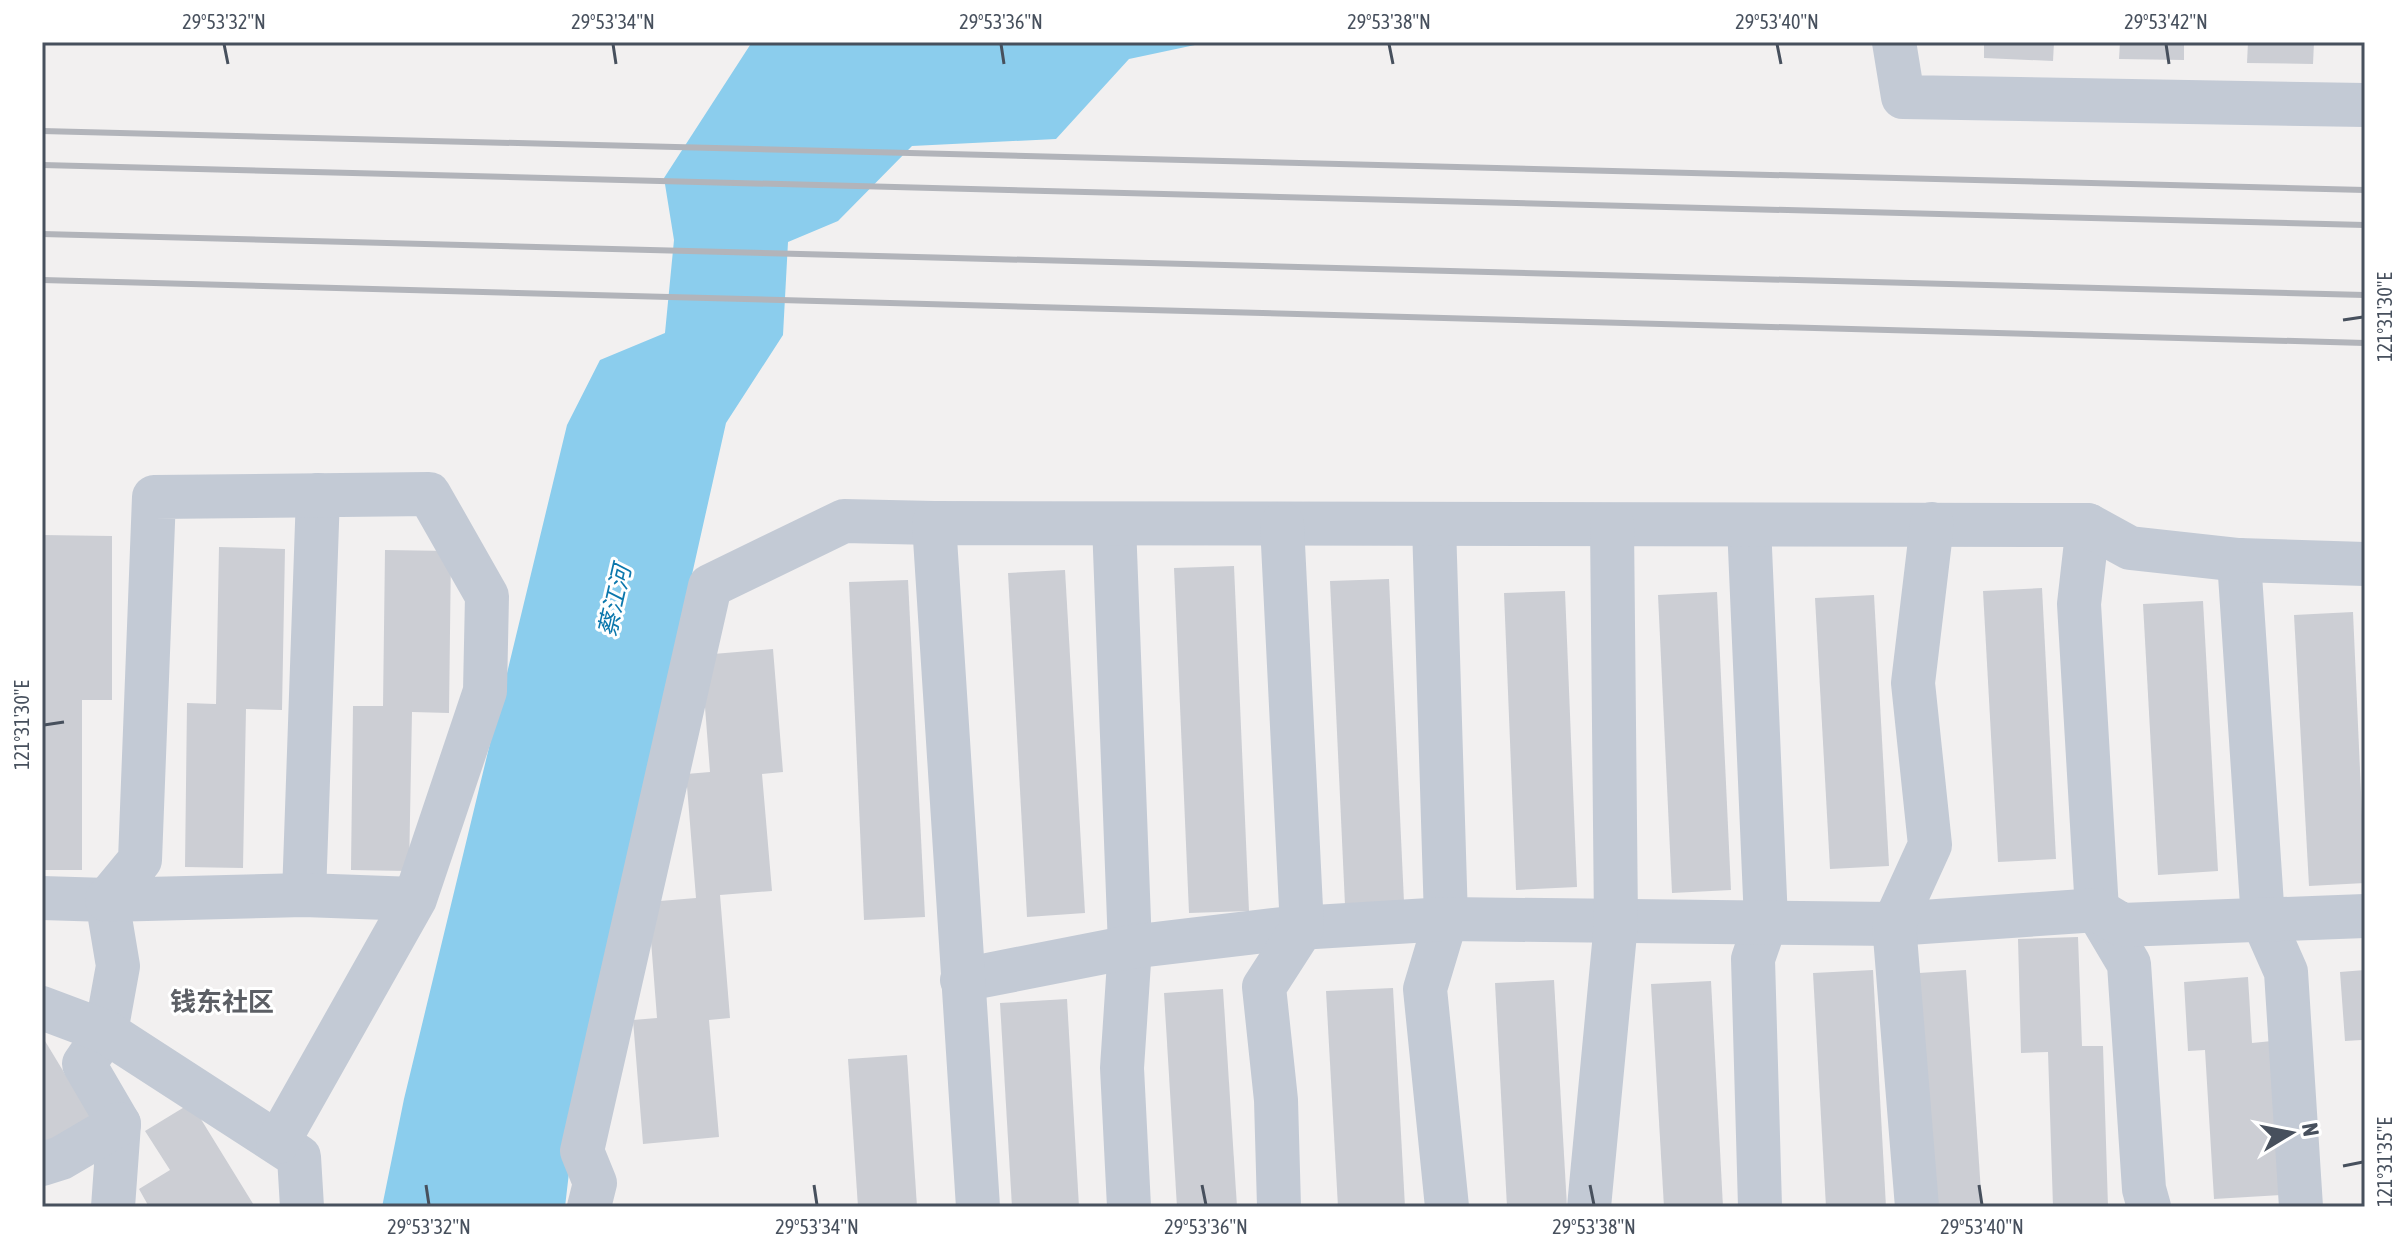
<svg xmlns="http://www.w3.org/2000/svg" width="2407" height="1249" font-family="'Asap Condensed','Noto Sans SC',sans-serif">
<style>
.water{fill:#8bcded}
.building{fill:#ccced4}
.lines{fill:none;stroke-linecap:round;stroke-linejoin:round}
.minor{stroke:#c3cad5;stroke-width:44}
.rail{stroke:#b2b4ba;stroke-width:6}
.ticks{fill:none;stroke:#47505d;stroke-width:3}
.labels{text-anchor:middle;stroke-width:6;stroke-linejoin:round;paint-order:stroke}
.water-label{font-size:24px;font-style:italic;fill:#0b77ac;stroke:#fff}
.quarter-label{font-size:26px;font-weight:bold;fill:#5c5f65;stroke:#fff}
.neatline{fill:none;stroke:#47505d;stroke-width:3}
.ticks-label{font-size:20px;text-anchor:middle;fill:#47505d}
</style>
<rect width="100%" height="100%" fill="#f2f0f0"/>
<!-- water -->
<path class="water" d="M752,42H1209L1129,59L1056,139L912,146L838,221L788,242L783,335L726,423L581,1069L565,1207H382L404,1099L567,425L600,360L665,333L674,240L664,178Z"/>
<!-- building -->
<g class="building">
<path d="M1984,42H2054L2053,61L1984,58Z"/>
<path d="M2120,42H2184V60L2119,59Z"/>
<path d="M2248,42H2314L2313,64L2247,63Z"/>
<path d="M42,535L112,536V700H82V870H42Z"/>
<path d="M219,547L285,549L282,710L246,709L243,868L185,867L187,703L216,704Z"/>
<path d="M385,550L451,551L449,713L412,712L409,871L351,870L353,706H383Z"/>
<path d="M1234,566L1249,911L1189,913L1174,568Z"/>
<path d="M1065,570L1085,913L1027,917L1008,573Z"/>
<path d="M1389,579L1404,902L1345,905L1330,581Z"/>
<path d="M908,580L925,917L864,920L849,582Z"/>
<path d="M2042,588L2056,859L1998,862L1983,591Z"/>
<path d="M1565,591L1577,887L1516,890L1504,593Z"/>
<path d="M1717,592L1731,890L1672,893L1658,595Z"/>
<path d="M1874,595L1889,866L1830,869L1815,598Z"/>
<path d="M2203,601L2218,871L2158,875L2143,604Z"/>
<path d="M2353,612L2365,883L2309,886L2294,615Z"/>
<path d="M773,649L783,772L762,774L772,891L720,895L730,1018L709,1020L719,1137L643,1144L633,1020L657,1018L648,902L696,898L686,774L710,772L701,655Z"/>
<path d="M2078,937L2082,1046H2103L2108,1207H2053L2048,1052L2021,1053L2018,939Z"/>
<path d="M1873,970L1886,1207H1826L1813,973Z"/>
<path d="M1966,970L1982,1207H1936L1919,973Z"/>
<path d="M2365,970V1046H2363L2362,1040L2345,1041L2340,972Z"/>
<path d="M2248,977L2252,1043L2272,1041L2281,1195L2214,1199L2205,1050L2188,1051L2184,982Z"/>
<path d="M1554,980L1567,1207H1507L1495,983Z"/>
<path d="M1711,981L1723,1207H1664L1651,984Z"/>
<path d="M1393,988L1405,1207H1338L1326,991Z"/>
<path d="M1223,989L1237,1207H1177L1164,993Z"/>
<path d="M1067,999L1079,1207H1012L1000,1003Z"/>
<path d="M42,1036L91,1117L42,1144Z"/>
<path d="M907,1055L917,1207H858L848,1059Z"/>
<path d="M191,1103L255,1207H149L139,1189L170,1170L145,1131Z"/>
</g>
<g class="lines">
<!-- minor -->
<g class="minor">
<path d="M1894,42L1903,97L2365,105"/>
<path d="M1114,524L1130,947L1122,1068L1129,1207"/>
<path d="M1434,525L1446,919L1425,989L1447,1207"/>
<path d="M1749,525L1766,921L1753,959L1760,1207"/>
<path d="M2088,525L2079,604L2097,910L2129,964L2144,1189L2149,1207"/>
<path d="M2239,560L2263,920L2286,972L2301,1207"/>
<path d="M304,895L318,495"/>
<path d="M42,898L107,900L118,966L106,1032L84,1064L119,1124L113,1207"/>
<path d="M962,980L1130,947L1282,929L1446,919L1894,924L2097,910L2122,925L2365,916"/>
<path d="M42,1008L106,1032L299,1157L302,1207"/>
<path d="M278,1142L415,899L485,691L487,596L429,494L154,497L140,860L107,900L304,895L415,899"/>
<path d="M42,1164L61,1158L119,1124"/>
<path d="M589,1207L595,1183L582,1151L710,586L844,521L934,523"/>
<path d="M978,1207L934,523L2088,525L2130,548L2239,560L2365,564"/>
<path d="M1279,1207L1276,1100L1264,987L1302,928L1282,524"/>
<path d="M1589,1207L1616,923L1612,525"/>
<path d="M1917,1207L1894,924L1930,845L1913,683L1932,524"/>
</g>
<!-- rail -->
<g class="rail">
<path d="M42,131L2365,190"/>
<path d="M42,165L2365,225"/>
<path d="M42,234L2365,295"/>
<path d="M42,280L2365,343"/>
</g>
</g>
<!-- ticks -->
<path class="ticks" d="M224,44L228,64M613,44L616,64M1001,44L1004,64M1389,44L1393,64M1777,44L1781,64M2166,44L2169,64M2343,320L2363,317M44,725L64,722M2343,1166L2363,1162M426,1185L429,1205M814,1185L817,1205M1202,1185L1206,1205M1590,1185L1594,1205M1979,1185L1982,1205"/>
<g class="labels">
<!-- water labels -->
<g class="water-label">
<text transform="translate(615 601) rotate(-77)" y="8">蔡江河</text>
</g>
<!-- quarter labels -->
<g class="quarter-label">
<text x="222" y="1011">钱东社区</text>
</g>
</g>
<!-- border -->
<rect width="2407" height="1249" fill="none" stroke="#ffffff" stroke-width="88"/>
<!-- north arrow -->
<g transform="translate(2291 1133) rotate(80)" stroke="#ffffff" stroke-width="6" paint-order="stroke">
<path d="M0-6L14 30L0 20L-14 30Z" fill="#47505d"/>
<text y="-12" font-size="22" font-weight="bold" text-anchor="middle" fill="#47505d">N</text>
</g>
<rect x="44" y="44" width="2319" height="1161" class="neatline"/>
<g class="ticks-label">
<text x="224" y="29">29°53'32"N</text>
<text x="613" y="29">29°53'34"N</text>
<text x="1001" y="29">29°53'36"N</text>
<text x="1389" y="29">29°53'38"N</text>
<text x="1777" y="29">29°53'40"N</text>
<text x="2166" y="29">29°53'42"N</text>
<text transform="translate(2385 317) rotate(-90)" y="7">121°31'30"E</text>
<text transform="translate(22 725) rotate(-90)" y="7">121°31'30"E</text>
<text transform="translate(2385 1162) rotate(-90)" y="7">121°31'35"E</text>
<text x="429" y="1234">29°53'32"N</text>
<text x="817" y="1234">29°53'34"N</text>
<text x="1206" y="1234">29°53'36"N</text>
<text x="1594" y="1234">29°53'38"N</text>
<text x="1982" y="1234">29°53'40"N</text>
</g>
</svg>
